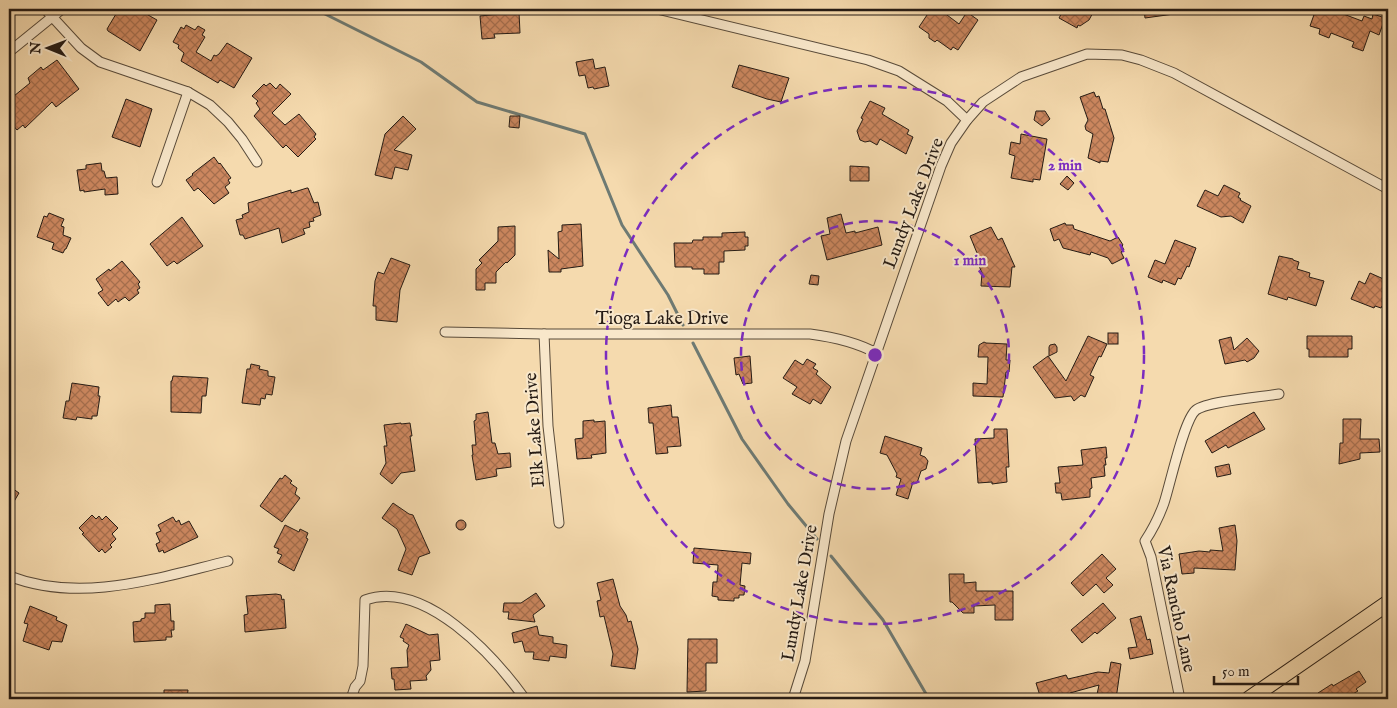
<svg xmlns="http://www.w3.org/2000/svg" width="1397" height="708" font-family="'IM FELL English',serif">
<style>
.lines{fill:none;stroke-linecap:round;stroke-linejoin:round}
.stream{stroke:#6e7a73;stroke-width:3}
.building{fill:url(#building-cross-hatch);stroke:#251b14}
.minor-casing{stroke:#594b3a;stroke-width:11}
.primary-casing{stroke:#251b14;stroke-width:17}
.minor{stroke:#f8e7ca;stroke-width:9}
.primary{stroke:#f5daae;stroke-width:15}
.ring{fill:none;stroke:#7b2cbf;stroke-width:2.5;stroke-dasharray:9 6}
.labels{text-anchor:middle;stroke-width:4;stroke-linejoin:round;paint-order:stroke}
.street-label{font-size:18px;fill:#251b14;stroke:#f8e7ca}
.centre{fill:#7b2cbf;stroke:#f8e7ca;stroke-width:2.5}
.ring-label{font-size:15px;text-anchor:middle;font-weight:bold;fill:#7b2cbf;stroke:#f8e7ca;stroke-width:4;stroke-linejoin:round;paint-order:stroke}
</style>
<defs>
<pattern id="building-cross-hatch" width="8" height="8" patternUnits="userSpaceOnUse" patternTransform="scale(1.25)"><rect width="8" height="8" fill="#cc875f"/><path d="M0 0l8 8M0 8l8-8" fill="none" stroke="#a56e4d"/></pattern>
</defs>
<rect width="100%" height="100%" fill="#f5daae"/>
<filter id="stains"><feTurbulence type="fractalNoise" baseFrequency=".004" numOctaves="4"/><feColorMatrix values="0 0 0 0 .2 0 0 0 0 .09 0 0 0 0 .02 0 0 0 .5 -.17"/></filter>
<radialGradient id="worn" r=".72"><stop offset=".6" stop-color="#630" stop-opacity="0"/><stop offset="1" stop-color="#630" stop-opacity=".3"/></radialGradient>
<g class="lines">
<!-- stream -->
<g class="stream">
<path d="M321,12L421,62L477,102L585,134L622,225L668,295L683,325"/>
<path d="M693,343L742,439L788,504L817,539"/>
<path d="M831,556L883,620L929,699"/>
</g>
</g>
<!-- building -->
<g class="building">
<path d="M119,9H142L141,11L157,20L140,51L108,31L107,29Z"/>
<path d="M931,9H946L943,12L959,24L967,12L978,20L958,50L953,47L951,50L937,40L935,42L929,38V34L919,27Z"/>
<path d="M1064,9H1095L1089,20L1080,26L1078,25L1077,28L1059,18Z"/>
<path d="M1144,9H1174V14L1145,18Z"/>
<path d="M1316,9H1330L1362,21L1364,16L1372,19L1373,14L1385,18L1379,35L1370,31L1363,51L1352,47L1354,42L1331,33L1329,38L1319,34L1320,29L1310,26Z"/>
<path d="M519,12L520,33L494,34L495,38L482,39L480,16Z"/>
<path d="M186,25L195,30L198,26L205,30L202,35L205,37L196,52L211,61L214,55L216,56L219,54L227,43L252,58L234,88L220,80L218,83L181,61L184,53L178,48L179,45L173,42L181,27L184,29Z"/>
<path d="M593,59L595,69L605,67L609,86L594,89L593,87L588,88L585,75L579,76L576,62Z"/>
<path d="M57,60L79,89L56,107L52,102L25,128L23,125L17,130L12,124L9,126V100L30,83L28,78L41,67L43,70Z"/>
<path d="M739,65L789,78L781,102L767,99L732,87Z"/>
<path d="M270,83L276,89L280,84L291,94L272,113L285,125L299,114L316,134L314,137L316,139L298,157L286,145L283,148L254,116L260,109L256,103L258,101L252,96L264,84L266,86Z"/>
<path d="M1094,92L1096,97L1099,96L1103,109H1105L1114,138L1108,162L1100,161V163L1088,158L1093,134L1086,130L1085,126L1088,120L1080,97Z"/>
<path d="M126,99L152,109L140,147L112,137Z"/>
<path d="M870,101L885,108L882,114L909,130L907,134L913,137L906,154L880,139L877,145L870,141L865,142L860,140L857,131L863,119L861,118Z"/>
<path d="M1036,111H1045L1050,119L1042,126L1034,120Z"/>
<path d="M403,116L416,129L394,150L412,155L408,170L395,167L392,179L375,175L385,134Z"/>
<path d="M510,116H520L519,128L509,127Z"/>
<path d="M1021,134L1047,139L1040,180L1033,179V182L1011,178L1015,156L1009,154L1011,142L1020,144Z"/>
<path d="M214,157L219,164L220,163L231,178L228,180L230,183L225,187L229,193L214,204L198,188L194,191L186,180L193,175L192,174Z"/>
<path d="M101,163L102,171H104L106,178L117,177L118,194L105,195V189L84,192V190L80,191L77,170L86,169V165Z"/>
<path d="M850,166L869,167V181H850Z"/>
<path d="M1067,176L1074,183L1068,190L1060,184Z"/>
<path d="M1224,185L1240,193L1238,197L1241,199L1240,200L1251,206L1243,223L1231,216L1221,217L1197,206L1205,190L1218,196Z"/>
<path d="M307,188H308L314,203L318,202L321,215L313,218L314,221L309,222L310,227L303,229L305,234L282,243L279,228L245,239L243,235H240L236,220L243,218L242,215L249,212L248,203L291,190V193Z"/>
<path d="M49,213L64,219L61,226L64,227L63,235L71,238L66,249H65L63,253L52,249L54,243L37,237L44,216L47,217Z"/>
<path d="M841,214L846,233L855,231V233L878,227L882,245L827,260L821,236L830,234L827,218Z"/>
<path d="M182,217L203,246L177,264L174,261L167,266L150,244Z"/>
<path d="M1065,223L1066,225H1073L1074,229L1110,241L1118,237L1123,245L1122,246L1124,250L1121,252L1124,258L1112,264L1108,258L1091,252L1090,255L1063,248L1059,239L1054,241L1050,229Z"/>
<path d="M581,224L583,266L561,269V272H549L548,250L559,259L558,232L562,231V225Z"/>
<path d="M515,226V255L507,263L506,262L496,272V283H485V290H476V269L482,263L479,260L498,241V227Z"/>
<path d="M991,227L998,240L1002,238L1015,267H1012L1010,287L981,286L982,273L974,254L977,253L970,236Z"/>
<path d="M745,232V237H748V246H745V250L724,251V262H719V274H704V269H692V267H675L674,243H692L693,240H703V237H722V233Z"/>
<path d="M1175,240L1196,248L1189,267L1187,266L1181,279L1178,278L1175,285L1163,280L1162,283L1148,277L1155,260L1165,264Z"/>
<path d="M1279,256L1293,259V260L1299,262L1297,269L1310,273L1309,277L1324,281L1316,306L1288,297L1287,300L1268,294Z"/>
<path d="M391,258L410,265L400,290L397,322L376,320V306H373L375,281L378,272L384,274Z"/>
<path d="M122,261L140,282L138,284L140,288L137,290L139,293L129,301L125,297L118,302L116,299L108,306L98,293L103,290L96,279L109,269L110,271Z"/>
<path d="M1370,273L1388,281V309L1382,306L1381,308L1375,306L1374,308L1351,299L1359,281L1365,284Z"/>
<path d="M811,275L819,276L818,285L809,284Z"/>
<rect x="1108" y="333" width="10" height="11"/>
<path d="M1088,336L1107,344L1101,357L1099,356L1090,375L1094,377L1085,397L1081,395L1074,401L1071,396L1055,398L1033,367L1048,356L1066,381Z"/>
<path d="M1307,336H1352V349H1348V357H1309V349H1307Z"/>
<path d="M1231,337L1234,350L1247,338L1259,351L1254,358L1247,362L1245,360L1225,364L1219,340Z"/>
<path d="M984,342L986,343L1007,344L1006,360H1010L1009,372H1006L1003,397L973,396V383L987,384L988,357H978L979,345Z"/>
<path d="M1055,344L1057,347V352L1049,356V347L1050,345Z"/>
<path d="M750,356L752,383L743,384L739,374L736,375L734,358Z"/>
<path d="M807,359L816,364L813,368L818,371L816,374L831,387L821,404L813,399L810,404L792,394L797,387L783,378L795,360L803,365Z"/>
<path d="M251,364L260,366L259,369L268,371V376L275,377L272,395L266,394L265,399L261,398L260,405L242,403L247,369H250Z"/>
<path d="M173,376L208,378L206,396H202L201,413L171,412V381H172Z"/>
<path d="M72,383L99,387L98,396H100L97,416H92V419L77,417L76,420L63,418L66,401H69Z"/>
<path d="M671,405L672,417H678L681,446L667,447L668,453L656,454L653,423H649L648,408Z"/>
<path d="M488,412L492,443H495L498,454L510,453L511,467L496,469L497,476L476,480L472,455H473L472,445H476L474,421L476,420V414Z"/>
<path d="M1254,412L1265,429L1228,448L1226,445L1212,453L1205,441Z"/>
<path d="M1343,419H1361L1360,439H1379L1380,452L1360,453V459L1339,464L1340,443H1343Z"/>
<path d="M594,420V422L605,421L606,453L591,455L592,458L577,459L575,439L583,438V421Z"/>
<path d="M401,423V424L410,423L412,436H410L415,471L401,473L392,484L380,474L386,463L384,446H387L384,425Z"/>
<path d="M994,429H1007L1009,467H1006L1007,482L992,484V482L978,483L975,439L994,438Z"/>
<path d="M885,436L922,448L920,455L925,457L928,461L926,469L921,471L917,483L913,482L908,499L896,495L901,479L896,477L897,474L887,455L880,453Z"/>
<path d="M1106,447L1107,458H1105L1106,465H1104L1105,476L1091,478L1092,488L1090,489V497L1062,500L1061,493H1056L1055,483H1060L1058,467L1083,465L1081,450Z"/>
<path d="M1229,464L1231,474L1217,477L1215,467Z"/>
<path d="M285,475L292,481L290,483L297,488L295,494L300,498L282,522L260,506L280,478L282,479Z"/>
<path d="M9,486L19,493L9,510Z"/>
<path d="M393,503L409,514L413,515L430,553L419,557L412,575L398,570L406,549L397,529L382,518Z"/>
<path d="M92,515L96,519L99,516L102,520L106,516L118,528L112,534L116,539L110,545L112,547L105,553L102,549L99,552L82,534L84,533L79,528Z"/>
<path d="M173,517L176,522L179,520L181,525L189,521L198,537L164,553L163,550L159,552L156,544L160,542L156,533L161,531L158,525Z"/>
<circle cx="461" cy="525" r="5"/>
<path d="M285,525L299,532L300,529L308,533L306,538L308,539L294,571L278,562L282,555L277,553L279,549L274,547Z"/>
<path d="M1235,525L1237,541L1235,570L1194,568V573L1182,574L1179,554L1199,551L1210,552V550L1223,551L1219,528Z"/>
<path d="M694,548L751,553L750,564L742,563L740,585L745,586L744,595H739V598H734V601L718,600V597L712,596L713,582H717L718,565L693,563Z"/>
<path d="M1102,554L1116,569L1106,578L1113,585L1104,593L1096,584L1083,596L1071,583Z"/>
<path d="M949,574H964V583L976,582V591H1013V620H995V605L974,606V613H963L952,602H950Z"/>
<path d="M613,579L620,606L626,615L628,622L631,621L638,649L635,669L611,666L613,654L604,616L600,617L597,601L601,600L597,583Z"/>
<path d="M536,593L545,606L533,615L535,622L508,619L509,612H503L504,603H521Z"/>
<path d="M276,594L281,595L282,600L284,599L286,628L245,632L244,615L248,614L246,596Z"/>
<path d="M1103,603L1116,618L1097,634L1095,632L1082,643L1071,630Z"/>
<path d="M170,604L171,621H174V630H171L172,637H166V640L134,642L133,622L141,621V619L145,618V613H155V605Z"/>
<path d="M30,606L57,617L56,620L67,625L62,642L52,641L49,650L23,641L28,624L24,623Z"/>
<path d="M1141,616L1147,640L1150,639L1153,654L1130,659L1128,648L1137,647L1130,619Z"/>
<path d="M406,624L429,635L438,634L440,660L430,661L431,670L426,676L427,680L410,681L411,689L395,690L394,679H392L391,668L408,667L407,650L409,645L403,641L404,639L400,637Z"/>
<path d="M537,626L539,635L553,637V643L567,645L566,658L550,656L549,661L533,659L534,652H525L522,641L514,643L512,633Z"/>
<path d="M688,639H717V663H706V691L687,692Z"/>
<path d="M1111,662L1121,664L1116,699H1096L1099,685L1070,693L1071,697L1061,699H1041L1036,683L1066,675L1068,679L1098,672L1109,673Z"/>
<path d="M1359,671L1366,682L1356,689L1358,691L1344,699H1323L1318,693L1332,684L1333,686Z"/>
<path d="M164,690H188L187,699H164Z"/>
</g>
<g class="lines">
<defs>
<g id="minor">
<path d="M45,9L81,48L100,62L188,92L210,105L228,122L242,139L257,162"/>
<path d="M657,9L868,60L899,71L947,101L967,120"/>
<path d="M9,52L62,9"/>
<path d="M157,182L188,92"/>
<path d="M445,332L544,334H810C833,337 856,342 876,353"/>
<path d="M544,334L548,426L559,523"/>
<path d="M9,576C81,604 157,578 228,561"/>
<path d="M351,699L355,687L360,681L363,666L365,600C425,579 494,656 525,699"/>
<path d="M793,699L805,661L829,514L846,441L941,166L951,143L967,120L983,102L1021,77L1087,54L1122,55L1141,60L1174,73L1388,189"/>
<path d="M1180,699L1151,557L1145,541C1153,529 1159,517 1164,503C1170,485 1184,419 1196,410C1208,401 1261,397 1279,394"/>
</g>
<path id="primary" d="M1249,699L1388,603"/>
</defs>
<!-- minor casing -->
<use href="#minor" class="minor-casing"/>
<!-- primary casing -->
<use href="#primary" class="primary-casing"/>
<!-- minor -->
<use href="#minor" class="minor"/>
<!-- primary -->
<use href="#primary" class="primary"/>
</g>
<!-- distance rings -->
<g class="ring">
<circle cx="875" cy="355" r="134"/>
<circle cx="875" cy="355" r="269"/>
</g>
<g class="labels">
<!-- street labels -->
<g class="street-label">
<text transform="translate(913 203) rotate(-69)" y="6">Lundy Lake Drive</text>
<text x="662" y="324">Tioga Lake Drive</text>
<text transform="translate(534 430) rotate(-94)" y="6">Elk Lake Drive</text>
<text transform="translate(799 593) rotate(-80)" y="6">Lundy Lake Drive</text>
<text transform="translate(1177 609) rotate(78)" y="6">Via Rancho Lane</text>
</g>
</g>
<circle cx="875" cy="355" r="8" class="centre"/>
<g class="ring-label">
<text x="1065" y="170">2 min</text>
<text x="970" y="265">1 min</text>
</g>
<!-- margin -->
<rect width="1397" height="708" fill="none" stroke="#f5daae" stroke-width="30"/>
<rect x="10" y="10" width="1377" height="688" fill="none" stroke="#251b14" stroke-width="2.5"/>
<rect x="15" y="15" width="1367" height="678" fill="none" stroke="#251b14"/>
<!-- north arrow -->
<g transform="translate(48 48) rotate(271)" stroke="#f8e7ca" stroke-width="4" paint-order="stroke">
<path d="M0-4L9 19L0 12L-9 19Z" fill="#251b14"/>
<text y="-8" font-size="14" font-weight="bold" text-anchor="middle" fill="#251b14">N</text>
</g>
<!-- scale -->
<path d="M1214 676v8h84v-8" fill="none" stroke="#251b14" stroke-width="2.5"/>
<text x="1222" y="676" font-size="15" fill="#251b14" stroke="#f8e7ca" stroke-width="4" paint-order="stroke">50 m</text>
<rect width="100%" height="100%" filter="url(#stains)"/>
<rect width="100%" height="100%" fill="url(#worn)"/>
</svg>
